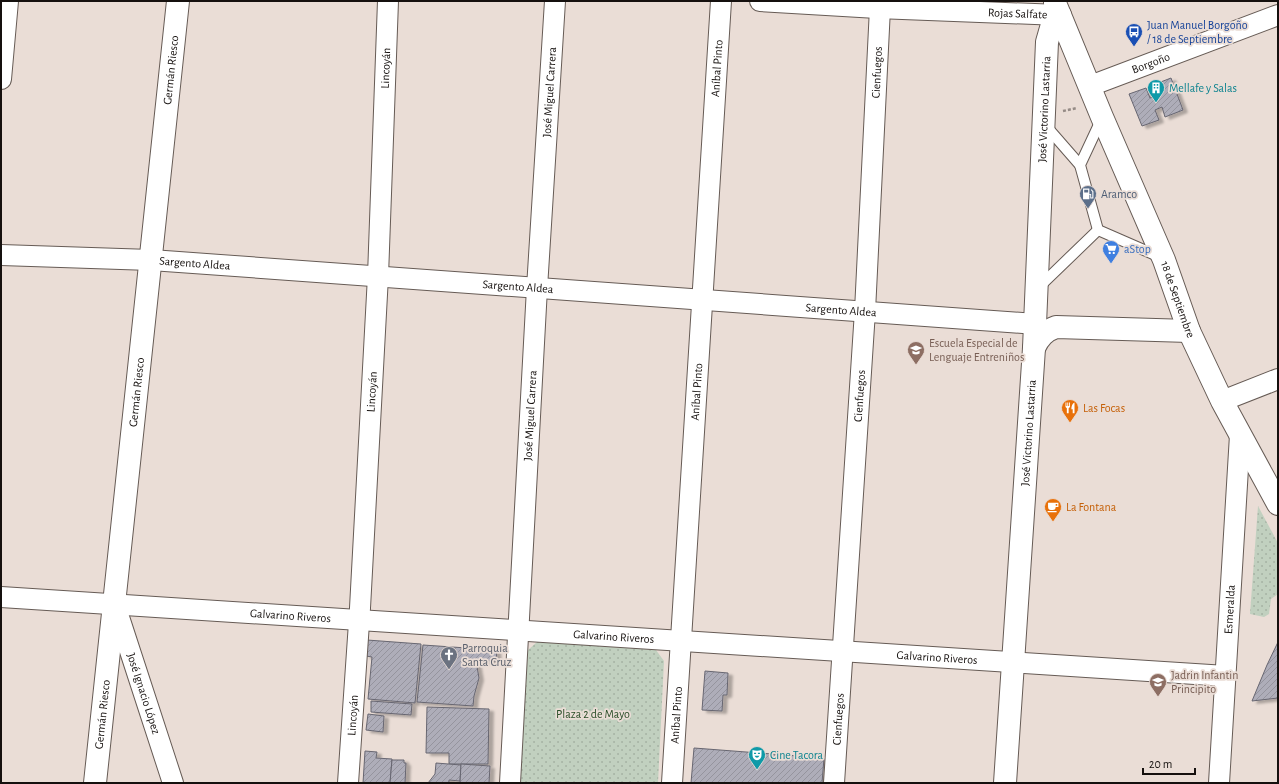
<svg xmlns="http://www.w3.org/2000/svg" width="1279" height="784" font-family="'Alegreya Sans',sans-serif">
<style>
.green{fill:url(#green-dots)}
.building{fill:url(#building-hatch);stroke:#676671;filter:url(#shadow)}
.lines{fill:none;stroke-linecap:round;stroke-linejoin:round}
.service-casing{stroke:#665b55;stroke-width:12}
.minor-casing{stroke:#665b55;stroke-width:22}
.tertiary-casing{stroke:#665b55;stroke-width:24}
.secondary-casing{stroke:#665b55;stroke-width:24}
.path{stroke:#958b86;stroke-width:2.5;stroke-dasharray:3 2;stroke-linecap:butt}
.service{stroke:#fff;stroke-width:10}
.minor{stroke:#fff;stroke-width:20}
.tertiary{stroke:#fff;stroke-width:22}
.secondary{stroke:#fff;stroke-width:22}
.labels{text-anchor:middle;stroke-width:3.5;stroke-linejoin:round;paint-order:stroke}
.street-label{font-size:12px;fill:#15100e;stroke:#eaddd6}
.transit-label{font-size:12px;fill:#164399;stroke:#eaddd6;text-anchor:start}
.culture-label{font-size:12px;fill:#0d838f;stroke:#eaddd6;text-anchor:start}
.service-label{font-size:12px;fill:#4e5e75;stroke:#eaddd6;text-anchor:start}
.shop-label{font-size:12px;fill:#366cbe;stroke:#eaddd6;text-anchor:start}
.education-label{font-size:12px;fill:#785e54;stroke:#eaddd6;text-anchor:start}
.food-label{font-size:12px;fill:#c56008;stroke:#eaddd6;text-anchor:start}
.worship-label{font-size:12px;fill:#5b616d;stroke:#eaddd6;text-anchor:start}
.park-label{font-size:12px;fill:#274c26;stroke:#eaddd6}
</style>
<defs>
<pattern id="green-dots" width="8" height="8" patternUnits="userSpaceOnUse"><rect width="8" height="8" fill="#c1d0bf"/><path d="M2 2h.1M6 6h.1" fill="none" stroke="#a5b2a3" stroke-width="1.8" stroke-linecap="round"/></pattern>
<pattern id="building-hatch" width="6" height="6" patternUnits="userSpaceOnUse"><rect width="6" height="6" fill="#aeadb9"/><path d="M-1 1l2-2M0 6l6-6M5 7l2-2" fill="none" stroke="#95949e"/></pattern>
<filter id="shadow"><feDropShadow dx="4.5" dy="2.5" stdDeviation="1" flood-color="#0004"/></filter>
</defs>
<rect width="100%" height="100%" fill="#eaddd6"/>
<!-- green -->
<g class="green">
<path d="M1258,506L1278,543V594L1271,599L1269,614L1264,617L1250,614Z"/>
<path d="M537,642L656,650L664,661L658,783H519L528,650Z"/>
</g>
<!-- building -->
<g class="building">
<path d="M1171,78L1183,110L1165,117L1162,107L1155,110L1159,120L1142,126L1129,94L1146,88L1150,98L1157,96L1153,85Z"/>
<path d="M367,640L421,644L415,703L368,699L372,657L366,656Z"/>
<path d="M1278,642V698L1252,701L1267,665Z"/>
<path d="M423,645L496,650L497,661H476L479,678L474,696L473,706L417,702Z"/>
<path d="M705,671L728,673L727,695H723L722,711L702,710Z"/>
<path d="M371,701L412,704L411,715L371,712Z"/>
<path d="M427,707L489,709L488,764H449V753H426Z"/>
<path d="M368,714L384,716L383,732L366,730Z"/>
<path d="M694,748L824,758L822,783H691Z"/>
<path d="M365,751L377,752L376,758L392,759L390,783H363Z"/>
<path d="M392,760H404V763H406L405,783H390Z"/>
<path d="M436,763L461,765L460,781L449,780V783H428L435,774Z"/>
<path d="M461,764L490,766L489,783H460Z"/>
</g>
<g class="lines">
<defs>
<g id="service">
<path d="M1102,118L1080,165L1098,230L1160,257"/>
<path d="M1046,126L1080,165"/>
<path d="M1039,287L1098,230"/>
</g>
<g id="minor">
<path id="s1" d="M760,1L877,8L1060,15"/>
<path d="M1,79L8,1"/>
<path id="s2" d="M1090,86L1278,15"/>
<path id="s3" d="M1,255L151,260L1036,324"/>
<path d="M1222,401L1278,379"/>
<path id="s4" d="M1,597L1226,676"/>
<path id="s5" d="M115,605L173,783"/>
<path id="s6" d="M348,783L360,608L378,276L388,1"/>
<path id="s7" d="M510,783L537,288L555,1"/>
<path id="s8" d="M672,783L721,1"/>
<path id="s9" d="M834,783L865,311L880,8"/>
<path id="s10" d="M1219,783L1240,435"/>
</g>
<g id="tertiary">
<path id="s11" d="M95,783L178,1"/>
</g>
<g id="secondary">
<path id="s12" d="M1055,3L1102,117L1164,260L1189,331L1222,401L1278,504"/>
<path d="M1034,348C1039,337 1045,331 1056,327L1189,331"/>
<path id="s13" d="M1005,783L1034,348L1047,42L1051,28L1060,15"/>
</g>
</defs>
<!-- service casing -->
<use href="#service" class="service-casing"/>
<!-- minor casing -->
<use href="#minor" class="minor-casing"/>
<!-- tertiary casing -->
<use href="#tertiary" class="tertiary-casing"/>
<!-- secondary casing -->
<use href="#secondary" class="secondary-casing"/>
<!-- path -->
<path class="path" d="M1063,111L1077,108"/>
<!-- service -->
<use href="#service" class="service"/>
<!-- minor -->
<use href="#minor" class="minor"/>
<!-- tertiary -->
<use href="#tertiary" class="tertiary"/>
<!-- secondary -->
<use href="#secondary" class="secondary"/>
</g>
<!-- icons -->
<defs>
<symbol id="bus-pin" viewBox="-11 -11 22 30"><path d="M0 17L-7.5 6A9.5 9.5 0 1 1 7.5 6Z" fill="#1a4fb4" stroke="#eaddd6"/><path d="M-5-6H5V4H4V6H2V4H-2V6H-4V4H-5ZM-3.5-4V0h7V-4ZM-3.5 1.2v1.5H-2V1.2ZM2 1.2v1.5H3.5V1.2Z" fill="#fff"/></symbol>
<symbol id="building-pin" viewBox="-11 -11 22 30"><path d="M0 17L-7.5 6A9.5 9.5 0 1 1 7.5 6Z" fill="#0f9aa8" stroke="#eaddd6"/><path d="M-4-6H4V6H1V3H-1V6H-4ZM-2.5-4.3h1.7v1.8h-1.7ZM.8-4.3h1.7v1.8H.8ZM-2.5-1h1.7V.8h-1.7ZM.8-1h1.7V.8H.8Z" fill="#fff"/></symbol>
<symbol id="fuel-pin" viewBox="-11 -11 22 30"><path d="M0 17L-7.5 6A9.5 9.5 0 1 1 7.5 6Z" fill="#5c6f8a" stroke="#eaddd6"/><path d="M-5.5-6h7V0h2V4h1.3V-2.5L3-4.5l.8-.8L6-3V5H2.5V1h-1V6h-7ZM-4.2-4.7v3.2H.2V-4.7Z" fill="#fff"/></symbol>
<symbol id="supermarket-pin" viewBox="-11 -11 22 30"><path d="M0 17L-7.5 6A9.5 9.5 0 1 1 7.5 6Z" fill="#3f7fe0" stroke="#eaddd6"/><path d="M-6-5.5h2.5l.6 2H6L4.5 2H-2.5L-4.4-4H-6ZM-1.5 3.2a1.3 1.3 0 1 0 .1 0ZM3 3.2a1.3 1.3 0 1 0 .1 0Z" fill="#fff"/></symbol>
<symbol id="school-pin" viewBox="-11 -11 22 30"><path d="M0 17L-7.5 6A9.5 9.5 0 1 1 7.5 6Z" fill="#8d6e63" stroke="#eaddd6"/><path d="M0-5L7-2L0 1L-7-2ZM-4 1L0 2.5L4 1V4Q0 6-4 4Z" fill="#fff"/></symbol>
<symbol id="restaurant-pin" viewBox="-11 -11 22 30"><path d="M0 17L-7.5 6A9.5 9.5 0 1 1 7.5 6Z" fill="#e8710a" stroke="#eaddd6"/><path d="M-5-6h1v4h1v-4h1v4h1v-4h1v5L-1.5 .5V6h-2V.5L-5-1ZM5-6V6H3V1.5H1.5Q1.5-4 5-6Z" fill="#fff"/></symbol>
<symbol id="cafe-pin" viewBox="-11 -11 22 30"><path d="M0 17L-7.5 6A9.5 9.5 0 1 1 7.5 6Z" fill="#e8710a" stroke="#eaddd6"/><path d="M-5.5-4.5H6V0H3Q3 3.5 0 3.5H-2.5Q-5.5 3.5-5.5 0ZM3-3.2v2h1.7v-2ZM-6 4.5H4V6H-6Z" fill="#fff"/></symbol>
<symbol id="church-pin" viewBox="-11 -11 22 30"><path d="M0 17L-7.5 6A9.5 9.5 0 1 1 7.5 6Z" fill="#6b7280" stroke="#eaddd6"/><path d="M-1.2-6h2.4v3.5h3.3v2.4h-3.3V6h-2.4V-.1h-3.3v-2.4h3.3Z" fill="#fff"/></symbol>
<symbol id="theatre-pin" viewBox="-11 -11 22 30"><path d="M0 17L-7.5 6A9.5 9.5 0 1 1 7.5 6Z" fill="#0f9aa8" stroke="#eaddd6"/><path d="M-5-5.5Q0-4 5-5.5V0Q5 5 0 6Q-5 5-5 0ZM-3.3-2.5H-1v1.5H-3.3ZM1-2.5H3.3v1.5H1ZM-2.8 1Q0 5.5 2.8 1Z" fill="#fff"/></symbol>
</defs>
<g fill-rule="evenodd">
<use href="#bus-pin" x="1124" y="22" width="20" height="27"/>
<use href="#building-pin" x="1146" y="78" width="20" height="27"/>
<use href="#fuel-pin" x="1078" y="184" width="20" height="27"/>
<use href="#supermarket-pin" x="1101" y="239" width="20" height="27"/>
<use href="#school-pin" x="906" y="340" width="20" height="27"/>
<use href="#restaurant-pin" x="1060" y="398" width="20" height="27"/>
<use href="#cafe-pin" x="1043" y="497" width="20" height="27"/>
<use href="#church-pin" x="439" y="645" width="20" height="27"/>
<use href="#school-pin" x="1148" y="672" width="20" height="27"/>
<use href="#theatre-pin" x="747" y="745" width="20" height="27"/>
</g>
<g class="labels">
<!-- street labels -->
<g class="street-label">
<text dy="4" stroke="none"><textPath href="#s1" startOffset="258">Rojas Salfate</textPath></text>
<text dy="4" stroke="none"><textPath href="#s2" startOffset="65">Borgoño</textPath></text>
<text dy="4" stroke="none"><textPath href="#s6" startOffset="716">Lincoyán</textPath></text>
<text dy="4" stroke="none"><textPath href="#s8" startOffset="716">Aníbal Pinto</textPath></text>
<text dy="4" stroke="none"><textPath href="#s11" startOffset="717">Germán Riesco</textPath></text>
<text dy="4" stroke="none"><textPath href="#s9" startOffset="712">Cienfuegos</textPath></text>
<text dy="4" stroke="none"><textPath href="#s7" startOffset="692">José Miguel Carrera</textPath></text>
<text dy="4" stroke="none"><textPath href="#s13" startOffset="675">José Victorino Lastarria</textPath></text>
<text dy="4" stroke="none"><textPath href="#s3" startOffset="194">Sargento Aldea</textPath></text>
<text dy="4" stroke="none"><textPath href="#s3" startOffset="518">Sargento Aldea</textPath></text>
<text dy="4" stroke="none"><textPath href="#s12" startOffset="321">18 de Septiembre</textPath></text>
<text dy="4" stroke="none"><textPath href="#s3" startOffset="842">Sargento Aldea</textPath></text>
<text dy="4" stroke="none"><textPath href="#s11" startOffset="393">Germán Riesco</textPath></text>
<text dy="4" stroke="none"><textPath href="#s6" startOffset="392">Lincoyán</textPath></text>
<text dy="4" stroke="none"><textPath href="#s8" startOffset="392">Aníbal Pinto</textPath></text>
<text dy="4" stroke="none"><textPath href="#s9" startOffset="388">Cienfuegos</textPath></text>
<text dy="4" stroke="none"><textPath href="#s7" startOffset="368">José Miguel Carrera</textPath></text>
<text dy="4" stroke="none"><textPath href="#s13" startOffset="351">José Victorino Lastarria</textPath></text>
<text dy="4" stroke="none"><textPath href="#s10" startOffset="174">Esmeralda</textPath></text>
<text dy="4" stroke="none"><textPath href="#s4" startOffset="290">Galvarino Riveros</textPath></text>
<text dy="4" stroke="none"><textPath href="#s4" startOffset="614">Galvarino Riveros</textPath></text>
<text dy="4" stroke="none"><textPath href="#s4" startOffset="938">Galvarino Riveros</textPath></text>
<text dy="4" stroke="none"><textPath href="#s5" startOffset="93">José Ignacio López</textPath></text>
<text dy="4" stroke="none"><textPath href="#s11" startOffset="69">Germán Riesco</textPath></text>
<text dy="4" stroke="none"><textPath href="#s8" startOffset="68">Aníbal Pinto</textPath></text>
<text dy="4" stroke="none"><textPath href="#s6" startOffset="68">Lincoyán</textPath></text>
<text dy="4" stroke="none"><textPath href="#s9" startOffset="64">Cienfuegos</textPath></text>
</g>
<!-- transit labels -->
<g class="transit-label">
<text x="1147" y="29">Juan Manuel Borgoño<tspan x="1147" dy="14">/ 18 de Septiembre</tspan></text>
</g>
<!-- culture labels -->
<g class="culture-label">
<text x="1169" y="92">Mellafe y Salas</text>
<text x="770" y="759">Cine Tacora</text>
</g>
<!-- service labels -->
<g class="service-label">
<text x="1101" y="198">Aramco</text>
</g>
<!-- shop labels -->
<g class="shop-label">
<text x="1124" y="253">aStop</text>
</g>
<!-- education labels -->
<g class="education-label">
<text x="929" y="347">Escuela Especial de<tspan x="929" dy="14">Lenguaje Entreniños</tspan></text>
<text x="1171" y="679">Jadrin Infantin<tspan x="1171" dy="14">Principito</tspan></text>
</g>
<!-- food labels -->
<g class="food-label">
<text x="1083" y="412">Las Focas</text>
<text x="1066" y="511">La Fontana</text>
</g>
<!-- worship labels -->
<g class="worship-label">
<text x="462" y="652">Parroquia<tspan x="462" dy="14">Santa Cruz</tspan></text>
</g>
<!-- park labels -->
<g class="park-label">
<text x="593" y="718">Plaza 2 de Mayo</text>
</g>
</g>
<!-- border -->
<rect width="1279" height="784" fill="none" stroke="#15100e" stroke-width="4"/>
<!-- scale -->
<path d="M1143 768v6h52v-6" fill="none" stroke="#15100e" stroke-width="2"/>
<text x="1149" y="768" font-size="12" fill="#15100e" stroke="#eaddd6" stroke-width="3" paint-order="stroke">20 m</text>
</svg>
